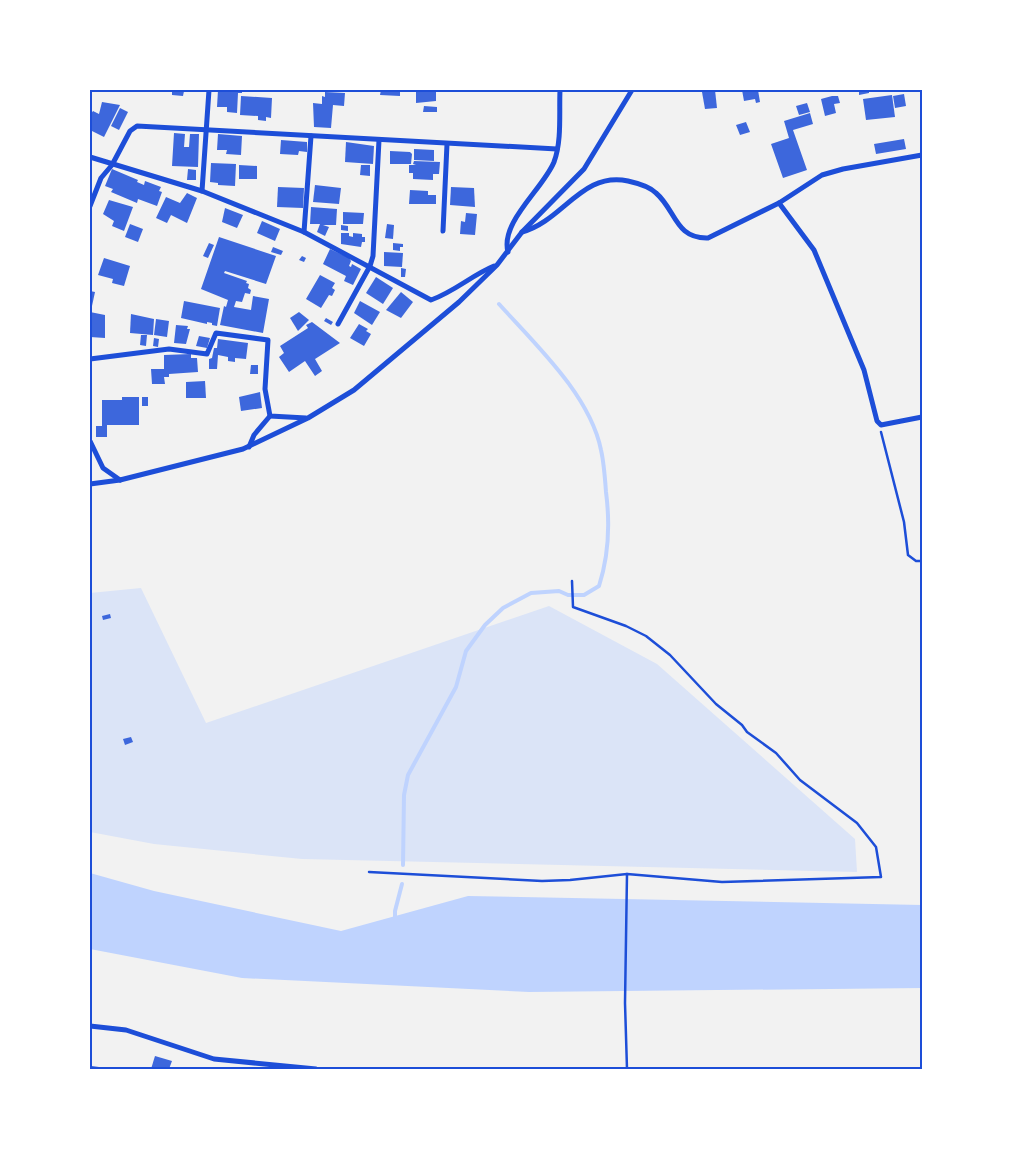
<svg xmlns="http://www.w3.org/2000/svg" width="1012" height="1159" font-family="Quicksand,sans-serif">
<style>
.green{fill:#dbe4f7}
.water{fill:#bfd3fe}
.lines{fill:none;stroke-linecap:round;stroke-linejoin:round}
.stream{stroke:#bfd3fe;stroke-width:4}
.building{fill:#3d67dc}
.path{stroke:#1d4ed8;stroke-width:2.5}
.minor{stroke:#1d4ed8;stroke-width:5}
.neatline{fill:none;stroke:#1d4ed8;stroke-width:2}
</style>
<rect width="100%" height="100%" fill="#f2f2f2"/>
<!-- green -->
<path class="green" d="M141,588L206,723L549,606L657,664L855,839L857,872L302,859L154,844L90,832V593Z"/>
<!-- water -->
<path class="water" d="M90,873L154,891L341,931L468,896L922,905V988L529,992L242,978L90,949Z"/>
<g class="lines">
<!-- stream -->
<g class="stream">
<path d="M403,865L404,795L408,775L456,687L466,651L485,625L503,608L531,593L559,591L568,595H584L599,586C609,555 610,523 606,492C605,478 604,463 601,450C590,395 535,344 499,304"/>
<path d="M395,921V911L402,884"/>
</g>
</g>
<!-- building -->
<g class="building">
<path d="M172,90L184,91L183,96L172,95Z"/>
<path d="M218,90H242V93H238L237,113L227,112V107H217Z"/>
<path d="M381,90H400V96L380,95Z"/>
<path d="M416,90H436V101L416,103Z"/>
<path d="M715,90L717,108L705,109L702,92Z"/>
<path d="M742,90H758L760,102L756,103L755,99L744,101Z"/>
<path d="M859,90H869V93L859,95Z"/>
<path d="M325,92L345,93L344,106L333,105L331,128L314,127L313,103L322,104V96L325,97Z"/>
<path d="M904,94L906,106L895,108L893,96Z"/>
<path d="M892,95L895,117L866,120L863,99Z"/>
<path d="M241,96L272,98L271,118L266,117V121L258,120V116L240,115Z"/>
<path d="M832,96H838L840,103L834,104L836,113L825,116L821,99Z"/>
<path d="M102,102L120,105L104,137L90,130V115L93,111L99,114Z"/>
<path d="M807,103L810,112L799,115L796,106Z"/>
<path d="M424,106L437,107V112H423Z"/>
<path d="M120,108L128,112L119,130L111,126Z"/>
<path d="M810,113L813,124L793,130L807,170L783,178L771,144L789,138L784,121Z"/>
<path d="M746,122L750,132L740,135L736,125Z"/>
<path d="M174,133L185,134L184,147H189L190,134H199L198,167L172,166Z"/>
<path d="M218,134L242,136L241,155L226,154L227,150H217Z"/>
<path d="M904,139L906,149L876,154L874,144Z"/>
<path d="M281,140L307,142V152L299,151L298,155L280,154Z"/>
<path d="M346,142L374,146L373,164L345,162Z"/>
<path d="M414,149L434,150V161L414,160Z"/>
<path d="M390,151L410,152L412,154L411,164H390Z"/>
<path d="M414,161L440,162L439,174H433V180L413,179V173H409V165H416L413,164Z"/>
<path d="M211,163L236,164L235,186L218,185V183L210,182Z"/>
<path d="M239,165L257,166V179H239Z"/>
<path d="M361,165H370V176L360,175Z"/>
<path d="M112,169L138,180L137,182L144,185L145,181L161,187L159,191L162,192L157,206L138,199L137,203L111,192L113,189L105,186Z"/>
<path d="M188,169L196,170V180H187Z"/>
<path d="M315,185L341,188L339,204L313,202Z"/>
<path d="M278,187L304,188L303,208L277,207Z"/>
<path d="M451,187L474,188L475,207L450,205Z"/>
<path d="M410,190L428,191V195H436V204H409Z"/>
<path d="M187,193L197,198L187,223L171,215L167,223L156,218L166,197L180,203Z"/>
<path d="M109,200L133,207L124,231L112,226L114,221L103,214Z"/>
<path d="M311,207L337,209L336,225H323L329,227L325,236L317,232L320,224H310Z"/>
<path d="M225,208L243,215L237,228L222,222Z"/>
<path d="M343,212L364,213L363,224H343Z"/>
<path d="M466,213L477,214L475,235L460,234L461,221L465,222Z"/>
<path d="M262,221L280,229L275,241L257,233Z"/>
<path d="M130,224L143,229L138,242L125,237Z"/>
<path d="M387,224L394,225L393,239L385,238Z"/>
<path d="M341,225L348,226V231L341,230Z"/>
<path d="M341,233H349V236L353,237V233L362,234V237H365V242H362L361,247L341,244Z"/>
<path d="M219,237L276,256L266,284L225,271L224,273L247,281L246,283L249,284L248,288L251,290L250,294L245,293L242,302L236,301L234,307L251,310L253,296L269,299L263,333L220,325L224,306L226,307L228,300L201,289Z"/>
<path d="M209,243L214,245L208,258L203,256Z"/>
<path d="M393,243L403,244V247H400V251L393,250Z"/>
<path d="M273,247L283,251L281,255L271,252Z"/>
<path d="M330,249L349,258L351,261L349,266L351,267L352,264L361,269L353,285L344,281L346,276L323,264Z"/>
<path d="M384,252L403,253L402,267L384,266Z"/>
<path d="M302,256L306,258L304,262L299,260Z"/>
<path d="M104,258L130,266L124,286L112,283L113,279L98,275Z"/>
<path d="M401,268L406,269L405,277H401Z"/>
<path d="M320,275L335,283L332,288L335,290L332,296L329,295L321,308L306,299Z"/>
<path d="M376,277L393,288L383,304L366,293Z"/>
<path d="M90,291L95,292L92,306L90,305Z"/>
<path d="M401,292L413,302L401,318L386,310Z"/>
<path d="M184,301L220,308L217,326L212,325V323L207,322V324L181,318Z"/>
<path d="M360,301L380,312L372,325L354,313Z"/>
<path d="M90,312L105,315V338L90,337Z"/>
<path d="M299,312L309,320L298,331L290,318Z"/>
<path d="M131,314L154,319L153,335L130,333Z"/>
<path d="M326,318L333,322L331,325L324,321Z"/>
<path d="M156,319L169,321L167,337L154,335Z"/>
<path d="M312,322L340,343L315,359L322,371L315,376L305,361L289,372L279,357L284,353L280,346L308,328L306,325Z"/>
<path d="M359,324L368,329L366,331L371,334L364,346L350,338Z"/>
<path d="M176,325L188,326L187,329H190L186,344L174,343Z"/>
<path d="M141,335H147L146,346L140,345Z"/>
<path d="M199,336L210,338L207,348L196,346Z"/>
<path d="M154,338L159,339L158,347L153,346Z"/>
<path d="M218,339L248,343L246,359L235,358V362L228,361V357L218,355L217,369H209V359L212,358L214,348H217Z"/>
<path d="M191,354V358H197L198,372L169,374V377H164L165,384H152L151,369H164V355Z"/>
<path d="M251,365H258V374H250Z"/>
<path d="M205,381L206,398H186V382Z"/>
<path d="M260,392L262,408L241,411L239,397Z"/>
<path d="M122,397H139V425H107V437H96V426H102V400H122Z"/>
<rect x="142" y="397" width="6" height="9"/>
<path d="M110,614L111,618L103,620L102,616Z"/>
<path d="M131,737L133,742L125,745L123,739Z"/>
<path d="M155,1056L172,1061L169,1069H151Z"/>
<path d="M92,1066L106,1068L105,1069H91Z"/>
</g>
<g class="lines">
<!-- path -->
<g class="path">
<path d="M881,432L904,522L908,555L916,561H922"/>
<path d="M369,872L542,881L570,880L627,874L722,882L881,877L876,847L857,823L800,780L776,753L747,732L742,725L716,704L670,655L646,636L626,626L573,607L572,581"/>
<path d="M627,874L625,1003L627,1069"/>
</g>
<!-- minor -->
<g class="minor">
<path d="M90,157L202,191L304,232L431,300C454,292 472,275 494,266"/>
<path d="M202,191L209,90"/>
<path d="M779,203L814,250L864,370L877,421L881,425L922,417"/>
<path d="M90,206L101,178L112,165L130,131L137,126L557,149"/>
<path d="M443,231L447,144"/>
<path d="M304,232L311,136"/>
<path d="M522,232C563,221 582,171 628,181C637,183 649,186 656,193C676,210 675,239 708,238L779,203L822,175L843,169L922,155"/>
<path d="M508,252C500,222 543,189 554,162C562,141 559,113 560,90"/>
<path d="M338,324L370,266L373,256L379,140"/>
<path d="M90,359L169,349L207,354L216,333L268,340L265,389L270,416L306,418"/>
<path d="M90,441L103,468L120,480"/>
<path d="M249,447L254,435L270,416"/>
<path d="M90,484L120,480L243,449L308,418L354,390L459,302L497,265L522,232L584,169L632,90"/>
<path d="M90,1026L126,1030L214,1059L316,1069"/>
</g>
</g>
<!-- border -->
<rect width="1012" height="1159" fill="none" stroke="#ffffff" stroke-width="182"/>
<rect x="91" y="91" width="830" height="977" class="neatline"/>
</svg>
